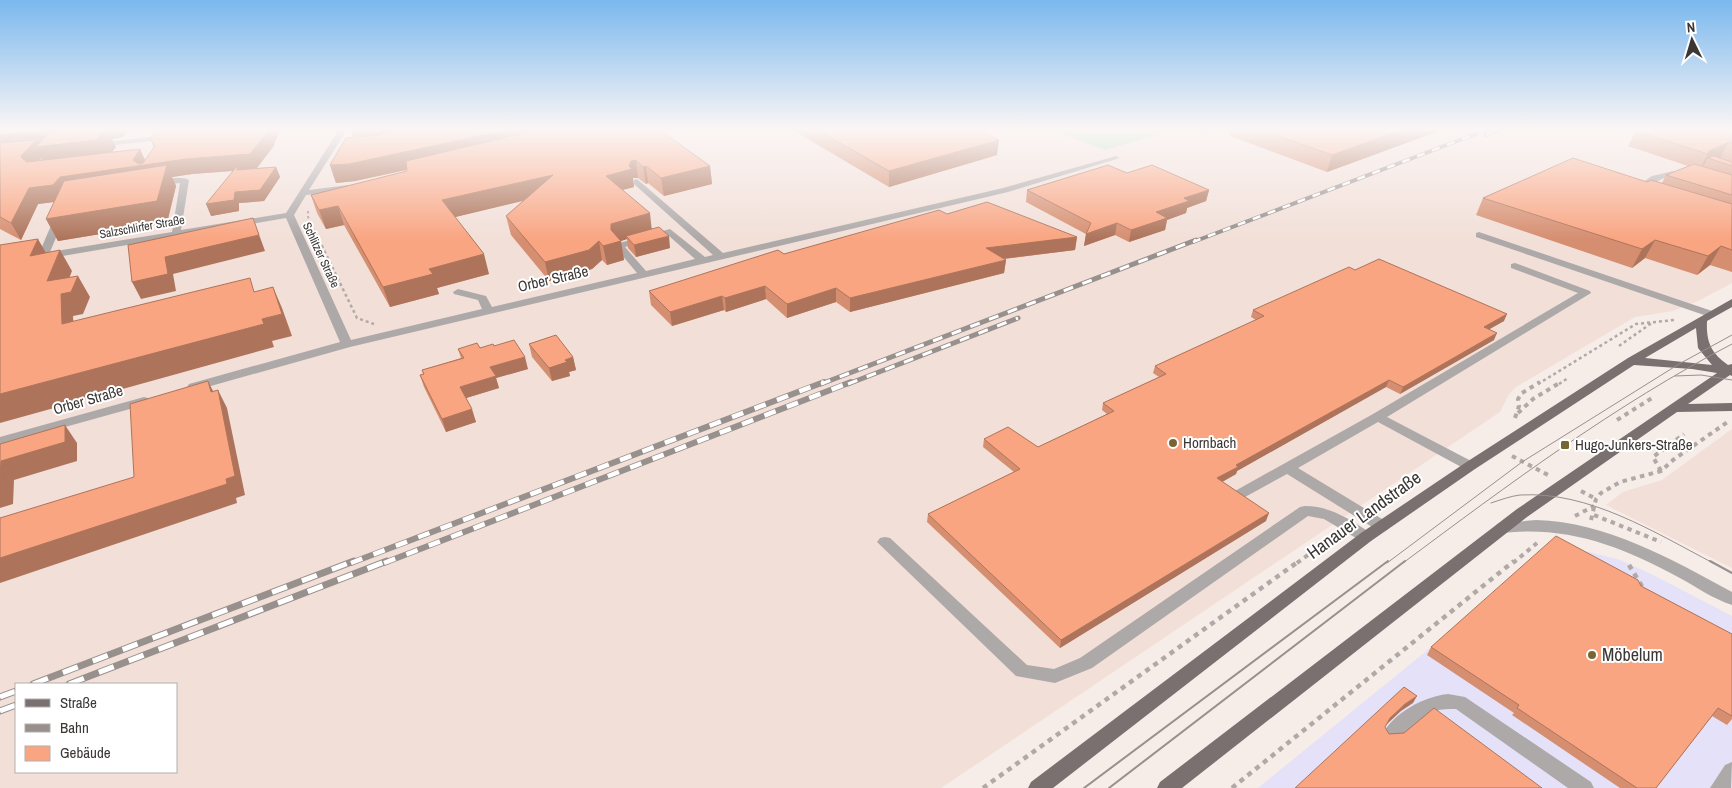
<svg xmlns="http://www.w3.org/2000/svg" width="1732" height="788" font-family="'Archivo Narrow',sans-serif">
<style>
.commercial{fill:#e4e1f8}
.built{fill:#f2dfd8;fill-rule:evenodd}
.green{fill:#a1ddb1}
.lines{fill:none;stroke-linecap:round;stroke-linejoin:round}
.path-far3{stroke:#b1a9a6;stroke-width:2;stroke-dasharray:2.5 2.5;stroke-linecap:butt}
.path-far2{stroke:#b1a9a6;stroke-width:2.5;stroke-dasharray:3 3;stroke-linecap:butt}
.path-far1{stroke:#b1a9a6;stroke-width:4;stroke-dasharray:4.5 4.5;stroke-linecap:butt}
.path{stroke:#b1a9a6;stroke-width:4.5;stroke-dasharray:5 5;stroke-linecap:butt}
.minor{fill:#aea9a9;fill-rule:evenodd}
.major{fill:#79706f;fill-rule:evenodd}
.tram-far1{stroke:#97908d;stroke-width:1}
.tram{stroke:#97908d;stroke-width:2}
.rail-far3-casing{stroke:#97908d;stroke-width:4}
.rail-far2-casing{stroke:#97908d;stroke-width:5}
.rail-far1-casing{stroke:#97908d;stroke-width:6}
.rail-casing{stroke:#97908d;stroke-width:7}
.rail-far3{stroke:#fff;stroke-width:2.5;stroke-dasharray:8;stroke-linecap:butt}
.rail-far2{stroke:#fff;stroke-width:3;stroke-dasharray:10;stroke-linecap:butt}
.rail-far1{stroke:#fff;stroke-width:4.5;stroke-dasharray:12;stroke-linecap:butt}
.rail{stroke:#fff;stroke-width:5;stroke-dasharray:16;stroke-linecap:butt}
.wall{fill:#d68e70}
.shaded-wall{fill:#ae745b}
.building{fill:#f9a582;stroke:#ae745b}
.poi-dot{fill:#776634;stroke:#fff;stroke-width:2}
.labels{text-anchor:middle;stroke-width:4;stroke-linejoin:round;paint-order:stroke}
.far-street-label{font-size:12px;fill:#3b3735;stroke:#fff}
.street-label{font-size:15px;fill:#3b3735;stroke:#fff}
.poi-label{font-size:15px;fill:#3b3735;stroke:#fff;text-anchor:start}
.near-street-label{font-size:18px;fill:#3b3735;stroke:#fff}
.near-poi-label{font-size:18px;fill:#3b3735;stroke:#fff;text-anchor:start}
</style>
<rect width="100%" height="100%" fill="#f6ece8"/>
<!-- commercial -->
<path class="commercial" d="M1566,550L1589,552L1620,560L1651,574L1732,616V788H1258L1531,566Z"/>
<!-- built -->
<g class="built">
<path d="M0,128H1045L1105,150L1166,132L1158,128H1732V283L1698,301L1673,311L1635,317L1516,387L1509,394L1500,412L941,788H0ZM16,684H176V772H16Z"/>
<path d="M1732,429V568L1606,505L1623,492L1662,480Z"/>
</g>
<!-- green -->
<path class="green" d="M1045,128H1158L1167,132L1105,150Z"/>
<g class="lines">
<!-- path-far3 -->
<g class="path-far3">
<path d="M274,130L286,128"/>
<path d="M308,211V217L320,242"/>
</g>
<!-- path-far2 -->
<g class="path-far2">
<path d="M319,240L357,318L374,324"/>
<path d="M1619,346L1653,322"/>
<path d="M1538,384L1636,324L1674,320"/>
<path d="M1559,384L1568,378"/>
</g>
<!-- path-far1 -->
<g class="path-far1">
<path d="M1518,413L1533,399L1561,382"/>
<path d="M1515,418L1519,406L1518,399L1522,393L1540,382"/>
<path d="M1617,420L1652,398"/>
<path d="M1512,456L1550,476"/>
<path d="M1661,471L1653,457L1684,434"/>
<path d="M1581,491L1596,499"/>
<path d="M1594,515L1661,542"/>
<path d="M1575,516L1594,506"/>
<path d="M1591,520L1596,499L1601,493L1620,482L1661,471L1673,460L1729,421"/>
<path d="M1297,563L1334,536"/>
<path d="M1513,563L1537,543"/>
</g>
<!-- path -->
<g class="path">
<path d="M1629,565L1643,588"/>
<path d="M983,788L1299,561"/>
<path d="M1232,788L1514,561"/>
</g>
<!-- minor -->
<g class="minor">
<path d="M340,128H348L309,190L348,185L352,188L348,191L306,195L294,215L351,340L482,309L478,300L454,294L453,292L458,289L486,296L492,307L637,273L616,248V244L670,229L705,257L713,255L634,184V180L637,179L723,253L1003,188L1116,156L1120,158L1008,192L350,347L193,391L187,387L189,384L340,342L286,218L45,259L38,256L55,216L60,213L65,216L50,252L172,232L180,183L154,186L153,184C159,179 182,175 189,180L181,230L286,213ZM668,235L695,259L646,271L625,247Z"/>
<path d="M1195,128H1215L1204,133Z"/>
<path d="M167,135L171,137L170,139L97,147L93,145L97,143Z"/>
<path d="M1673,171L1691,176C1686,180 1679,176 1672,176C1658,177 1646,193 1634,191L1633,189L1652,176Z"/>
<path d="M1479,232L1715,312L1717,314L1715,316H1707L1476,237V233Z"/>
<path d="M1515,263L1590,291L1591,293L1387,417L1475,463L1477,466L1475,469H1465L1378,422L1298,468L1387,522L1389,526L1387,530L1382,531L1377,530L1287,474L1245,497H1235L1233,494L1235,491L1373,414L1578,293L1511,268V264Z"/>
<path d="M144,397L148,398L150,401L148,404L0,445V437Z"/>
<path d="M1305,506C1331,506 1350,520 1371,533L1374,537L1371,541L1366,542L1361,541L1324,519L1308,516L1092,668L1055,683L1016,676L877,542L880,538L885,537L890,538L1027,665L1054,669L1080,658L1300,507Z"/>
<path d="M1536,520C1607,522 1671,559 1732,592V605C1713,599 1695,586 1678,577C1620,546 1569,526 1502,533L1497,532L1495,528L1497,524L1502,523Z"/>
<path d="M1448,694L1465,697L1591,782L1594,788H1568L1456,709C1449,709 1442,709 1435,711C1418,717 1404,746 1385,740L1383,734C1393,713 1425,696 1448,694Z"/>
<path d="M1732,762L1731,788H1710L1725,765Z"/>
</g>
<!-- major -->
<path class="major" d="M1732,299V307L1707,321C1706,342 1711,353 1728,365L1732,364V376L1730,375L1688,404L1732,403V411L1677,412L1527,517L1182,788H1157L1160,782L1517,509L1717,373L1692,369L1634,365L1475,469L1371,541L1053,788H1028L1031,782L1361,533L1465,463L1628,358ZM1696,328L1698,348L1712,365L1645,358Z"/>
<!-- tram-far1 -->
<g class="tram-far1">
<path d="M1675,376L1701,375L1732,380"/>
<path d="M1491,503C1500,500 1511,496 1520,495C1589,491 1654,532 1713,563"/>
<path d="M1387,563L1522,462L1679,364L1732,335"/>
<path d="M1403,563C1509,484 1615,405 1732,344"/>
</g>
<!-- tram -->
<g class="tram">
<path d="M1710,561L1732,573"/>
<path d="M1084,788L1388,561"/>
<path d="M1109,788L1405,561"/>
</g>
<defs>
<g id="rail-far3">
<path d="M1486,135L1503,128"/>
<path d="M1193,242L1491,128"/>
</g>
<g id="rail-far2">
<path d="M821,384L1196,240"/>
<path d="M848,384L1018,318"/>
</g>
<g id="rail-far1">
<path d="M351,563L824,382"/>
<path d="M384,563L851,382"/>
</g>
<g id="rail">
<path d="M33,684L354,561"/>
<path d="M69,684L387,561"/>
<path d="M0,697L16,691"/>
<path d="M0,711L16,705"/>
</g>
</defs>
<!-- rail-far3 casing -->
<use href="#rail-far3" class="rail-far3-casing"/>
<!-- rail-far2 casing -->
<use href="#rail-far2" class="rail-far2-casing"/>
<!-- rail-far1 casing -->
<use href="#rail-far1" class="rail-far1-casing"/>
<!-- rail casing -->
<use href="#rail" class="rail-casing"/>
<!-- rail-far3 -->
<use href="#rail-far3" class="rail-far3"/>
<!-- rail-far2 -->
<use href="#rail-far2" class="rail-far2"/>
<!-- rail-far1 -->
<use href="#rail-far1" class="rail-far1"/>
<!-- rail -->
<use href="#rail" class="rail"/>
</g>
<!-- wall -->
<g class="wall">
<path d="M0,128H129L123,137L112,139L116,147L112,152L140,149L145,160L154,148L150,139L279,132L273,147L257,168L276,167L280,177L264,201L239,203V211L211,216L234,171L192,174L172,177L176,186L167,223L58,241L46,219L54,202L38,204L21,240L0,229Z"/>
<path d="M789,128H974L997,155L889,187Z"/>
<path d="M1232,128H1447L1327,172L1230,136Z"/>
<path d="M1732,128V272L1710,265L1697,275L1645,258L1632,268L1476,215L1483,198L1647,182L1662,183L1666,175L1688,166L1628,146L1636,131Z"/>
<path d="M346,138L710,166L712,184L664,196L648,183L646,184L638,178H633L634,187L623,190L652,229L670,248L636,257L628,248L627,239L621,241L624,260L607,265L602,260L592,269L549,281L511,235L506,216L524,200L455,217L489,274L437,288L439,294L390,307L344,225L326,229L317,213L311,195L407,171V170L355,181L336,183L330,165Z"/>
<path d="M1127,173L1209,190L1206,201L1187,208L1186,213L1167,220L1165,230L1129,242L1115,235L1084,246L1086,234L1026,202L1027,190Z"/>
<path d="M947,214L1077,237L1075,250L1004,259L1006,260L1004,273L850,312L836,302L787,318L766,299L726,312L724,310L672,326L651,305L649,291L784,254Z"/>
<path d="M1355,270L1504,321L1489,329L1494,340L1400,394L1386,387L1237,471L1236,474L1222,482L1266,521L1060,648L927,522L928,514L1014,472L983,447L984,439L1038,447L1107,414L1102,410L1103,403L1159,377L1153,373L1155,366L1256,320L1251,317L1253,310Z"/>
<path d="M529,344L573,357L576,370L569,372L570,376L552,381L532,357Z"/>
<path d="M494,346L528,369L496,378L499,388L466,398L476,422L446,432L424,387L420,375L423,374L422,370L461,358L458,349L480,348Z"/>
<path d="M1641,586L1732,634V719L1727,725L1712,716L1656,788H1620L1512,715L1514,713L1427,655L1431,647Z"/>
</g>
<!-- shaded-wall -->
<g class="shaded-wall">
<path d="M65,128H129L123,137L112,139L116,147L106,160L47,167L41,157L30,171L0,151V135Z"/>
<path d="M269,128H277L279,132L273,147L256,169L192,174L172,177L176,186L167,223L58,241L46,219L62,201L38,204L21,240L11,223L29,188L60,177L133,160L140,149L147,165Z"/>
<path d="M361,128H407L356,146L351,130Z"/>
<path d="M517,128H554L556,137L355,181L336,183L330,165Z"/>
<path d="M1407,128H1447L1327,172L1332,155Z"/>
<path d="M999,140L997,155L889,187V171Z"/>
<path d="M1729,142L1720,158H1708L1704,165L1701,167L1709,151Z"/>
<path d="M636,160L638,178H633L634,187L609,193L606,176L629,166L631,161Z"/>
<path d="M646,166L648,183L646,184L643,167Z"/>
<path d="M710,166L712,184L664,196L661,178Z"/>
<path d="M276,167L280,177L264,201L239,203V211L211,216L206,204L235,192Z"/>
<path d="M553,175L556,193L447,219L442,200Z"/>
<path d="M1209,190L1206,201L1187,208L1186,213L1167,220L1165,230L1129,242L1131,230L1156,212L1184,198Z"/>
<path d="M338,206L344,225L326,229L319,210Z"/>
<path d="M650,213L652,232L626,236L627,239L621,241L624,260L607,265L603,246L611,230V224Z"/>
<path d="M253,218L265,251L173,274L176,291L141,299L132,282L165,257Z"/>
<path d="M1117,223L1115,235L1084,246L1086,234Z"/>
<path d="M669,236L670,248L636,257L634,245Z"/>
<path d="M1077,237L1075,250L985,261L986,248Z"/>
<path d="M38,239L50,260L30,256Z"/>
<path d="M1655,240L1645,258L1632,268L1642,249Z"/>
<path d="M599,241L602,260L592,269L549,281L545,262Z"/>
<path d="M1721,246L1710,265L1697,275L1708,256Z"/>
<path d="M60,250L72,271L63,294L78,276L90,297L83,314L73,316L75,347L62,324L47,281Z"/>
<path d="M484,254L489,274L437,288L439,294L390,307L383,287L429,269Z"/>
<path d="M1006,260L1004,273L850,312V298Z"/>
<path d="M765,286L766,299L726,312L725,298Z"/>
<path d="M273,287L282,308L292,336L272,341L274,347L0,423V394L262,319Z"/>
<path d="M836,288V302L787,318V304Z"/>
<path d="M722,296L724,310L672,326L670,312Z"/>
<path d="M1507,314L1504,321L1481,334L1484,327Z"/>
<path d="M1497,333L1494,340L1400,394L1403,387Z"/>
<path d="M525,357L528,369L496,378L499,388L463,399L460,387L490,367Z"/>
<path d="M573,357L576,370L569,372L570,376L552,381L549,368L565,360Z"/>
<path d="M1389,380L1386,387L1237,471L1236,474L1215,486L1217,478L1236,465Z"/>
<path d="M208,381L217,399L211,392Z"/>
<path d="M218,390L227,408L245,495L236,498L237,503L0,583V558L226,479Z"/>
<path d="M472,409L476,422L446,432L442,419Z"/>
<path d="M65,425L77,443V461L14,480L13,504L0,508V476L1,461Z"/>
<path d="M1269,513L1266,521L1060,648L1061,640Z"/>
<path d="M1417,696L1413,703L1401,711L1386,725L1390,718L1405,704Z"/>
</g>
<!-- building -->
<g class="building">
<path d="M0,128H65L0,135Z"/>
<path d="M96,128H106L96,140L36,147L49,133Z"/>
<path d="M156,128H269L267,133L250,154L186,159L60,177L53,185L29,188L11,223L0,217V143L36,140L21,156L22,158L27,162L140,149L133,160L139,164L143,163L155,146L150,139Z"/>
<path d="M407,128H517L349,164L330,165L346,138L378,135Z"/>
<path d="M546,128H657L710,166L661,178L646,166L643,167L636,160L631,161L629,166L632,169L606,176L650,213L611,224V230L621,241L603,246L599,241L589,250L545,262L506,216L553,175L442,200L484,254L429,269L433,274L383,287L338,206L319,210L311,195L407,171L406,161Z"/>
<path d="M814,128H974L999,140L889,171Z"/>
<path d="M1257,128H1407L1332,155Z"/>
<path d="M1641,128H1732V143L1729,142L1709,151L1708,154L1636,131Z"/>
<path d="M1714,156L1732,162V166L1708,158Z"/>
<path d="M1573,158L1647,182L1651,180L1732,204V250L1721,246L1708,256L1655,240L1642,249L1483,198Z"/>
<path d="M1694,164L1732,175V195L1666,175Z"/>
<path d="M167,165L157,201L46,219L64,181Z"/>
<path d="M1108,165L1127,173L1152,165L1209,190L1184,198L1189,201L1156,212L1167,218L1131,230L1117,223L1086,234L1091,223L1027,190Z"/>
<path d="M237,166V170L276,167L260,190L235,192L234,200L206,204Z"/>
<path d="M987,202L1077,237L986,248L1006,260L850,298L836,288L787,304L765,286L725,298L722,296L670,312L649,291L778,250L784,254L939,210L947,214Z"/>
<path d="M253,218L259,235L165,257L168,274L132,282L128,245Z"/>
<path d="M659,227L669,236L634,245L626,236Z"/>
<path d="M38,239L30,256L60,250L47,281L78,276L71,292L61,294L62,324L250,278L254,292L273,287L282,314L262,319L264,324L0,394V245Z"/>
<path d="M1379,259L1507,314L1484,327L1497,333L1403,387L1389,380L1236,465L1238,467L1217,478L1269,513L1061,640L928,514L1020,469L984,439L1008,427L1038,447L1114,411L1103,403L1166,374L1155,366L1264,316L1253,310L1349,267L1355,270Z"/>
<path d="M556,335L573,357L565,360L567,362L549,368L529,344Z"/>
<path d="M514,340L525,357L490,367L496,376L460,387L472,409L442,419L420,375L424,374L422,370L464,358L458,349L477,343L480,348L493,344L494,346Z"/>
<path d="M208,381L211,392L218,390L235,476L226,479L227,484L0,558V518L134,477L130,404Z"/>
<path d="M65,425V442L1,461L0,476V444Z"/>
<path d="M1556,536L1638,580L1641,586L1732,634V716L1718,708L1656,788H1637L1517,708L1519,705L1431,647Z"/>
<path d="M1404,687L1417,696L1405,704L1390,718L1385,727L1389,734L1404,733L1434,708L1542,788H1295Z"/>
</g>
<!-- sky -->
<linearGradient id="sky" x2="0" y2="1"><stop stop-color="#7ab8ee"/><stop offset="0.54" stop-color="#fbf6f5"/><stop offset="1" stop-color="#fbf6f5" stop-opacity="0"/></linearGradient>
<rect width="1732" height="239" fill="url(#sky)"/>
<!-- markers -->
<g class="poi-dot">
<circle cx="1173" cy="443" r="5"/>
<rect x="1560" y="440" width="10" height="10" rx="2.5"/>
<circle cx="1592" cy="655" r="5"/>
</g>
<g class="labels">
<!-- far-street labels -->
<g class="far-street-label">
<text transform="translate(142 227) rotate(-10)" y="4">Salzschlirfer Straße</text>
<text transform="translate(321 255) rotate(65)" y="4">Schlitzer Straße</text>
</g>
<!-- street labels -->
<g class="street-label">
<text transform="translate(553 279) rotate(-13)" y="5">Orber Straße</text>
<text transform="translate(88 400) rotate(-16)" y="5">Orber Straße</text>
</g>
<!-- poi labels -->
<g class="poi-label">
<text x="1183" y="448">Hornbach</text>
<text x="1575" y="450">Hugo-Junkers-Straße</text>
</g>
<!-- near-street labels -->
<g class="near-street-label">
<text transform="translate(1364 515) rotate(-36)" y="6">Hanauer Landstraße</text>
</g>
<!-- near-poi labels -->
<g class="near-poi-label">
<text x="1602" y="661">Möbelum</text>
</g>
</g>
<!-- legend -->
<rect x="15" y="683" width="162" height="90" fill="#ffffff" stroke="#b1afae"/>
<rect x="25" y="699" width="25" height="8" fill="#79706f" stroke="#b1afae"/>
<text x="60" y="708" font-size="15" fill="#3b3735">Straße</text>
<rect x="25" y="724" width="25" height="8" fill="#97908d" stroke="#b1afae"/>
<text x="60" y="733" font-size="15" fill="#3b3735">Bahn</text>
<rect x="25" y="746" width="25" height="15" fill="#f9a582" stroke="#b1afae"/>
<text x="60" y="758" font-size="15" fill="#3b3735">Gebäude</text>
<!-- north arrow -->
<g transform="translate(1692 40) rotate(355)" stroke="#ffffff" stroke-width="4" paint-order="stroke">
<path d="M0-4L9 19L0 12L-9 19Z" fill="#3b3735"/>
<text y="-8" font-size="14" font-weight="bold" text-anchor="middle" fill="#3b3735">N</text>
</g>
</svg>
